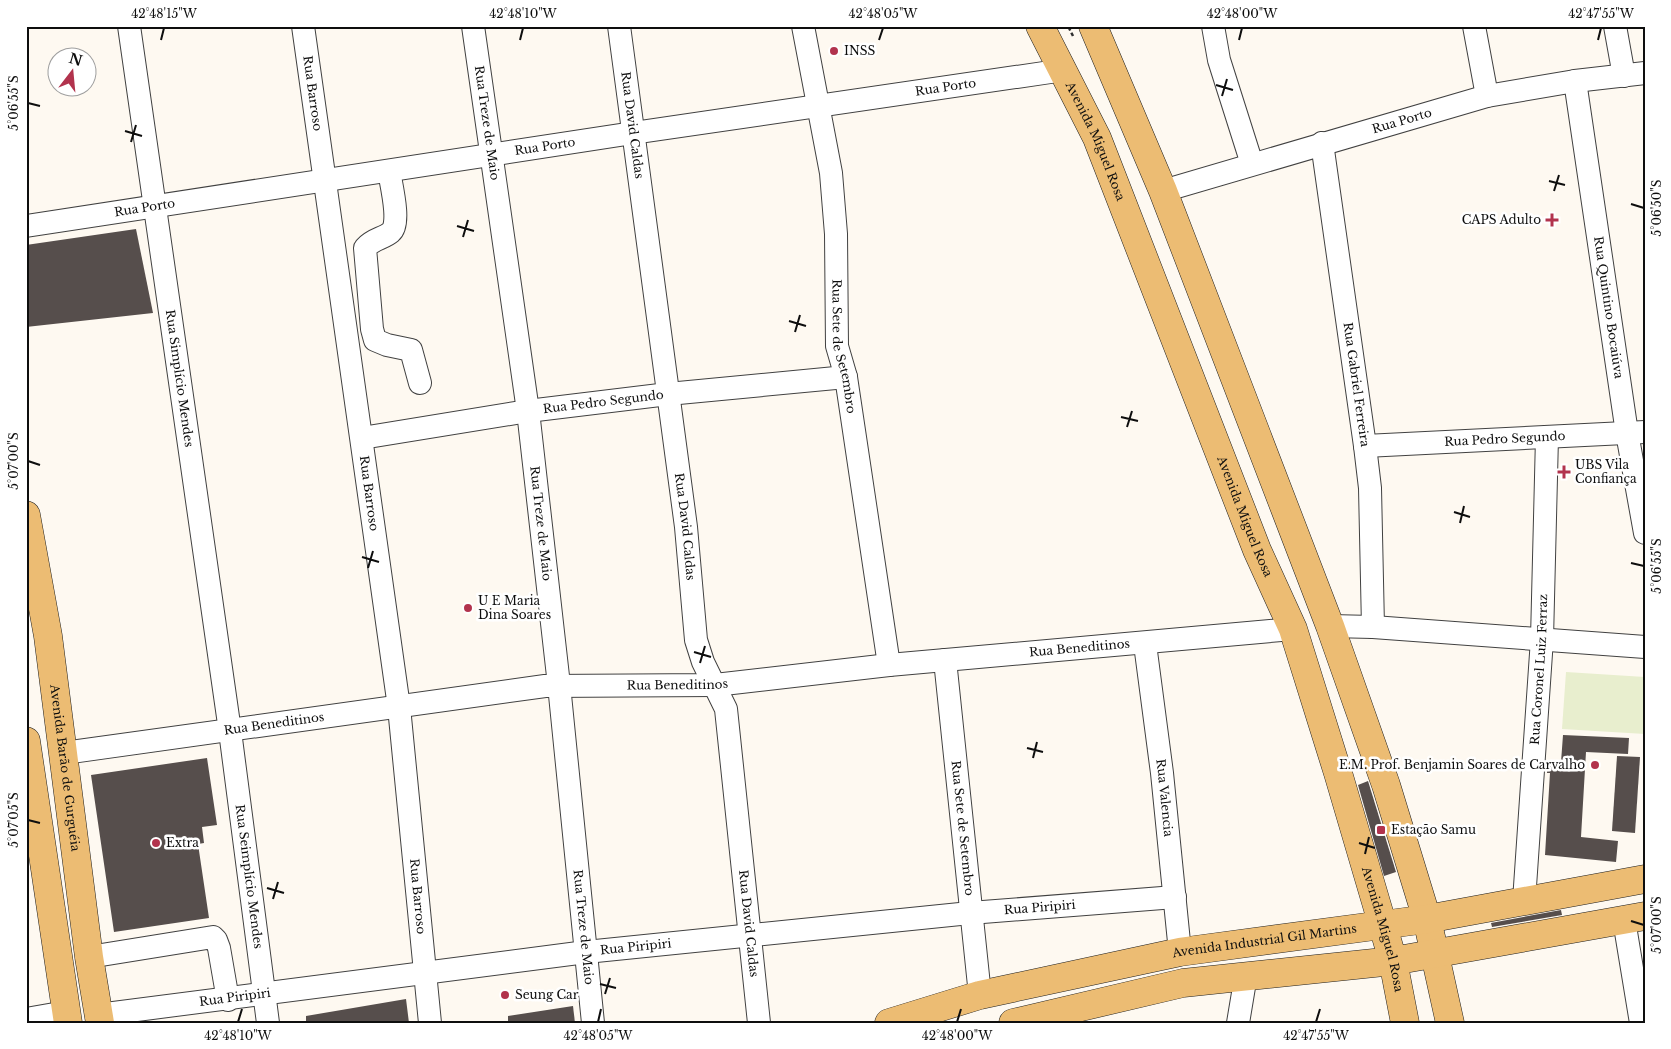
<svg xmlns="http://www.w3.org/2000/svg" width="1671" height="1049" font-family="'Libre Baskerville',serif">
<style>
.pitch{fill:#e8eece}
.building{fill:#564e4c}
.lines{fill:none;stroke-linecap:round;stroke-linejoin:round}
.minor-casing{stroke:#414141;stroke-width:24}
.major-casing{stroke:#1f1f1f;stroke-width:29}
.path{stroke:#303030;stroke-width:2.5;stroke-dasharray:5 2.5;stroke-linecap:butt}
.minor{stroke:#fff;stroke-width:22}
.major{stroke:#ecbc73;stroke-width:28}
.ticks{fill:none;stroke:#0e0e0e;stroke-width:2}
.poi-dot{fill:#b2334d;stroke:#fff;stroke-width:2}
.labels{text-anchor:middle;stroke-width:5;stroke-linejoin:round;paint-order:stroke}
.poi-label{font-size:12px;fill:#0e0e0e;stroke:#fff;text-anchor:start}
.street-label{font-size:12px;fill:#0e0e0e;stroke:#fff}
.neatline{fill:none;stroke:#0e0e0e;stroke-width:2}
.ticks-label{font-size:12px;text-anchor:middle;fill:#0e0e0e}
</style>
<rect width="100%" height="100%" fill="#fef9f1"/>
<!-- pitch -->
<path class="pitch" d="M1566,672L1645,677V734L1562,729Z"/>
<!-- building -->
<g class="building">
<path d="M136,229L153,313L26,327V245Z"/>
<path d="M1563,735L1629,738L1628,754L1586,752L1581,837L1618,841L1616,862L1545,855L1550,773H1547L1548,761L1561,762Z"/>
<path d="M1617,756L1640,757L1635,833L1612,831Z"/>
<path d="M207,758L217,825L202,827L204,843L198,844L209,918L114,932L91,775Z"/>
<path d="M1368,781L1396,872L1384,876L1358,785Z"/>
<path d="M1561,910L1562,915L1492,927L1491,923Z"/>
<path d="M406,999L409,1023H306V1016Z"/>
<path d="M573,1006L575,1023H508V1016Z"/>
</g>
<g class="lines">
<defs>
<g id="minor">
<path id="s1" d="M129,26L230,731L268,1023"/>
<path id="s2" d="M303,26L399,707L430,1023"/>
<path id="s3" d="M473,26L528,411L559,685L593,1023"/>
<path id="s4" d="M619,26L686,527L696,640L703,662L726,709L759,1023"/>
<path id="s5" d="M803,26L831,173L836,234L837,346L846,377L889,665"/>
<path d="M1213,26L1219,60L1252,164"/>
<path d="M1474,26L1487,96"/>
<path d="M1615,26L1624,76"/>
<path id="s6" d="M1575,81L1627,433L1645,533"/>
<path id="s7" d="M1322,143L1365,446L1370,488L1373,627"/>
<path d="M389,171C391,184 401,224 391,232C383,239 374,238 365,248L372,329L375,340L387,345L411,350L420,383"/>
<path id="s8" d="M1163,191L1487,96L1575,81L1645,73"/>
<path id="s9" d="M26,226L633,133L1064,70"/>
<path id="s10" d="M362,438L528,411L668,394L846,377"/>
<path id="s11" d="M1365,446L1645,432"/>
<path d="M1330,626L1373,627L1645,647"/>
<path id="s12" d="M1145,644L1162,773L1180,952"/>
<path id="s13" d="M945,660L980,995"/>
<path id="s14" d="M64,753L545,686L715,685L889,665L1293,629"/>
<path id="s15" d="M1524,901L1542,639L1547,437"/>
<path d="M1624,920L1641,1023"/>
<path d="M89,957L213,937L216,940L219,948L228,1000"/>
<path id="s16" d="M98,1015L586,952L970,913L1175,897"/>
<path d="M26,1019L66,1012"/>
<path d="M1238,1023L1246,975"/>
</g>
<g id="major">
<path id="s17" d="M1040,26L1097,138L1257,550L1293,629L1338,773L1383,926L1393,961L1405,1023"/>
<path d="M1093,26L1163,191L1330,626L1386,785L1427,919L1450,1023"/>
<path id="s18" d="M26,515L48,636L89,957L100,1023"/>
<path d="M26,741L68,1023"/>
<path id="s19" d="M889,1023L980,995L1180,952L1427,919L1645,879"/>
<path d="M1013,1023L1183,983L1393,961L1645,916"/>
</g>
</defs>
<!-- minor casing -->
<use href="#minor" class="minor-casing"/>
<!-- major casing -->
<use href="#major" class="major-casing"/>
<!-- path -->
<path class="path" d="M1068,26L1073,36"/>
<!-- minor -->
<use href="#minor" class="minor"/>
<!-- major -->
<use href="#major" class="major"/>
</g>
<!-- ticks -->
<path class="ticks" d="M161,40L164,28M520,40L523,28M879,40L883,28M1239,40L1242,28M1598,40L1601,28M1216,85L1233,90M1222,96L1227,79M28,103L40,106M125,131L142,136M131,142L136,125M1549,181L1565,185M1554,191L1559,175M1631,204L1644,208M457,226L474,231M463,237L468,220M789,321L806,326M795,332L800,315M1121,417L1138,421M1127,427L1132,411M28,461L40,465M1454,512L1470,517M1460,523L1464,506M362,557L379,562M1631,563L1644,566M368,568L373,551M694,652L711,657M700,663L705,646M1027,748L1043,752M1033,758L1037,742M28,820L40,823M1359,843L1375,848M1365,854L1369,837M267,888L284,893M273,899L278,882M1631,921L1644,925M600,984L616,988M605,994L610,978M238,1022L242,1009M598,1022L601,1009M957,1022L961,1009M1316,1022L1320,1009"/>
<!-- markers -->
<g class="poi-dot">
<circle cx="834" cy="51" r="5"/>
<path d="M1549.5 212.5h5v5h5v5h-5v5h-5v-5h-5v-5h5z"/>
<path d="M1561.5 464.5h5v5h5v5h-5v5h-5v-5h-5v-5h5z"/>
<circle cx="468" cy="608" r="5"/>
<circle cx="1595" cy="765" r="5"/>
<rect x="1376" y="825" width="10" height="10" rx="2.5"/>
<circle cx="156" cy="843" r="5"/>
<circle cx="505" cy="995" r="5"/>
</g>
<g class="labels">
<!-- poi labels -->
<g class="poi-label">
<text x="844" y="55">INSS</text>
<text x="1541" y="224" text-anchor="end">CAPS Adulto</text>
<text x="1575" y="469">UBS Vila<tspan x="1575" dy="14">Confiança</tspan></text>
<text x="478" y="605">U E Maria<tspan x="478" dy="14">Dina Soares</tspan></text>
<text x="1585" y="769" text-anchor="end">E.M. Prof. Benjamin Soares de Carvalho</text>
<text x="1391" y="834">Estação Samu</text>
<text x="166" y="847">Extra</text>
<text x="515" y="999">Seung Car</text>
</g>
<!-- street labels -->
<g class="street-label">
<text dy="4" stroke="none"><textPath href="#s9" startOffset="930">Rua Porto</textPath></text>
<text dy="4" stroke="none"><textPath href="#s2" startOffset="68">Rua Barroso</textPath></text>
<text dy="4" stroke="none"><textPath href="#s8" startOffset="249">Rua Porto</textPath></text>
<text dy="4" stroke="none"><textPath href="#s3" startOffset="98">Rua Treze de Maio</textPath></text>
<text dy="4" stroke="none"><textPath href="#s4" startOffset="100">Rua David Caldas</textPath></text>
<text dy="4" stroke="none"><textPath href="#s17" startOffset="128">Avenida Miguel Rosa</textPath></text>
<text dy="4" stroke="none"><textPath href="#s9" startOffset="525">Rua Porto</textPath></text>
<text dy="4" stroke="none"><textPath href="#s9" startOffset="120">Rua Porto</textPath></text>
<text dy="4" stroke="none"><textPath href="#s6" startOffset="229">Rua Quintino Bocaiúva</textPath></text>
<text dy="4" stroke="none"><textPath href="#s5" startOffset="324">Rua Sete de Setembro</textPath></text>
<text dy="4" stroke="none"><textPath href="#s1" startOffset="356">Rua Simplício Mendes</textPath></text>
<text dy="4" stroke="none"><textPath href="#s7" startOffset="244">Rua Gabriel Ferreira</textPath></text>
<text dy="4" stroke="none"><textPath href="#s10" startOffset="244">Rua Pedro Segundo</textPath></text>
<text dy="4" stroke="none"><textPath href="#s11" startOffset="140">Rua Pedro Segundo</textPath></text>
<text dy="4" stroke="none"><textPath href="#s2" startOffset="472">Rua Barroso</textPath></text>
<text dy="4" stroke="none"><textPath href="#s17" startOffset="532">Avenida Miguel Rosa</textPath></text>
<text dy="4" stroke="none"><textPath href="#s3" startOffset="502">Rua Treze de Maio</textPath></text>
<text dy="4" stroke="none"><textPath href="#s4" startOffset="505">Rua David Caldas</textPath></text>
<text dy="4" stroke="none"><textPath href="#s14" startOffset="1022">Rua Beneditinos</textPath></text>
<text dy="4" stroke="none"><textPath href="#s15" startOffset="232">Rua Coronel Luiz Ferraz</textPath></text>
<text dy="4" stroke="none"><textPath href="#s14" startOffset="618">Rua Beneditinos</textPath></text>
<text dy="4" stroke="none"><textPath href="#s14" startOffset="212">Rua Beneditinos</textPath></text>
<text dy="4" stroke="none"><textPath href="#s18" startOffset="256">Avenida Barão de Gurguéia</textPath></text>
<text dy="4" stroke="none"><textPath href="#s12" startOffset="155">Rua Valencia</textPath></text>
<text dy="4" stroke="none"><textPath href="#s13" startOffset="169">Rua Sete de Setembro</textPath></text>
<text dy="4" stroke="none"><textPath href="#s1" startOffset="859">Rua Seimplício Mendes</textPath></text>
<text dy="4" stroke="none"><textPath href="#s2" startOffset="878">Rua Barroso</textPath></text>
<text dy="4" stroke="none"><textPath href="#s16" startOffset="948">Rua Piripiri</textPath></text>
<text dy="4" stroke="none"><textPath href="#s4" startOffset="910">Rua David Caldas</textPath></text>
<text dy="4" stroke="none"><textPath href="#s3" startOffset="908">Rua Treze de Maio</textPath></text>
<text dy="4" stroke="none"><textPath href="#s17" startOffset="968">Avenida Miguel Rosa</textPath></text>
<text dy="4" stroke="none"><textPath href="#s19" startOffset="385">Avenida Industrial Gil Martins</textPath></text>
<text dy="4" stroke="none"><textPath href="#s16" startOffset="542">Rua Piripiri</textPath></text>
<text dy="4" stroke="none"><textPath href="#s16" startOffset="138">Rua Piripiri</textPath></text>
</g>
</g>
<!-- border -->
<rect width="1671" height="1049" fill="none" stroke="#ffffff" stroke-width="55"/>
<!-- north arrow -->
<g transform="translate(72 72) rotate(16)"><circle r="24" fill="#ffffff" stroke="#9f9f9f"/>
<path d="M0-4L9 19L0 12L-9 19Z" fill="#b2334d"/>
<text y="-8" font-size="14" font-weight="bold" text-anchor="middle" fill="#0e0e0e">N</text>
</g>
<rect x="28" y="28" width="1616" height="994" class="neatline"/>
<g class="ticks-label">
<text x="164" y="18">42°48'15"W</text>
<text x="523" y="18">42°48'10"W</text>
<text x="883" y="18">42°48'05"W</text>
<text x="1242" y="18">42°48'00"W</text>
<text x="1601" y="18">42°47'55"W</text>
<text transform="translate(14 103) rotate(-90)" y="4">5°06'55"S</text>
<text transform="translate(1657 208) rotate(-90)" y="4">5°06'50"S</text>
<text transform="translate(14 461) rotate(-90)" y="4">5°07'00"S</text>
<text transform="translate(1657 566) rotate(-90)" y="4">5°06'55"S</text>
<text transform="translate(14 820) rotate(-90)" y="4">5°07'05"S</text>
<text transform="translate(1657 925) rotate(-90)" y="4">5°07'00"S</text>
<text x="238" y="1040">42°48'10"W</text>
<text x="598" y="1040">42°48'05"W</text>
<text x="957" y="1040">42°48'00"W</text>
<text x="1316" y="1040">42°47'55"W</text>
</g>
</svg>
